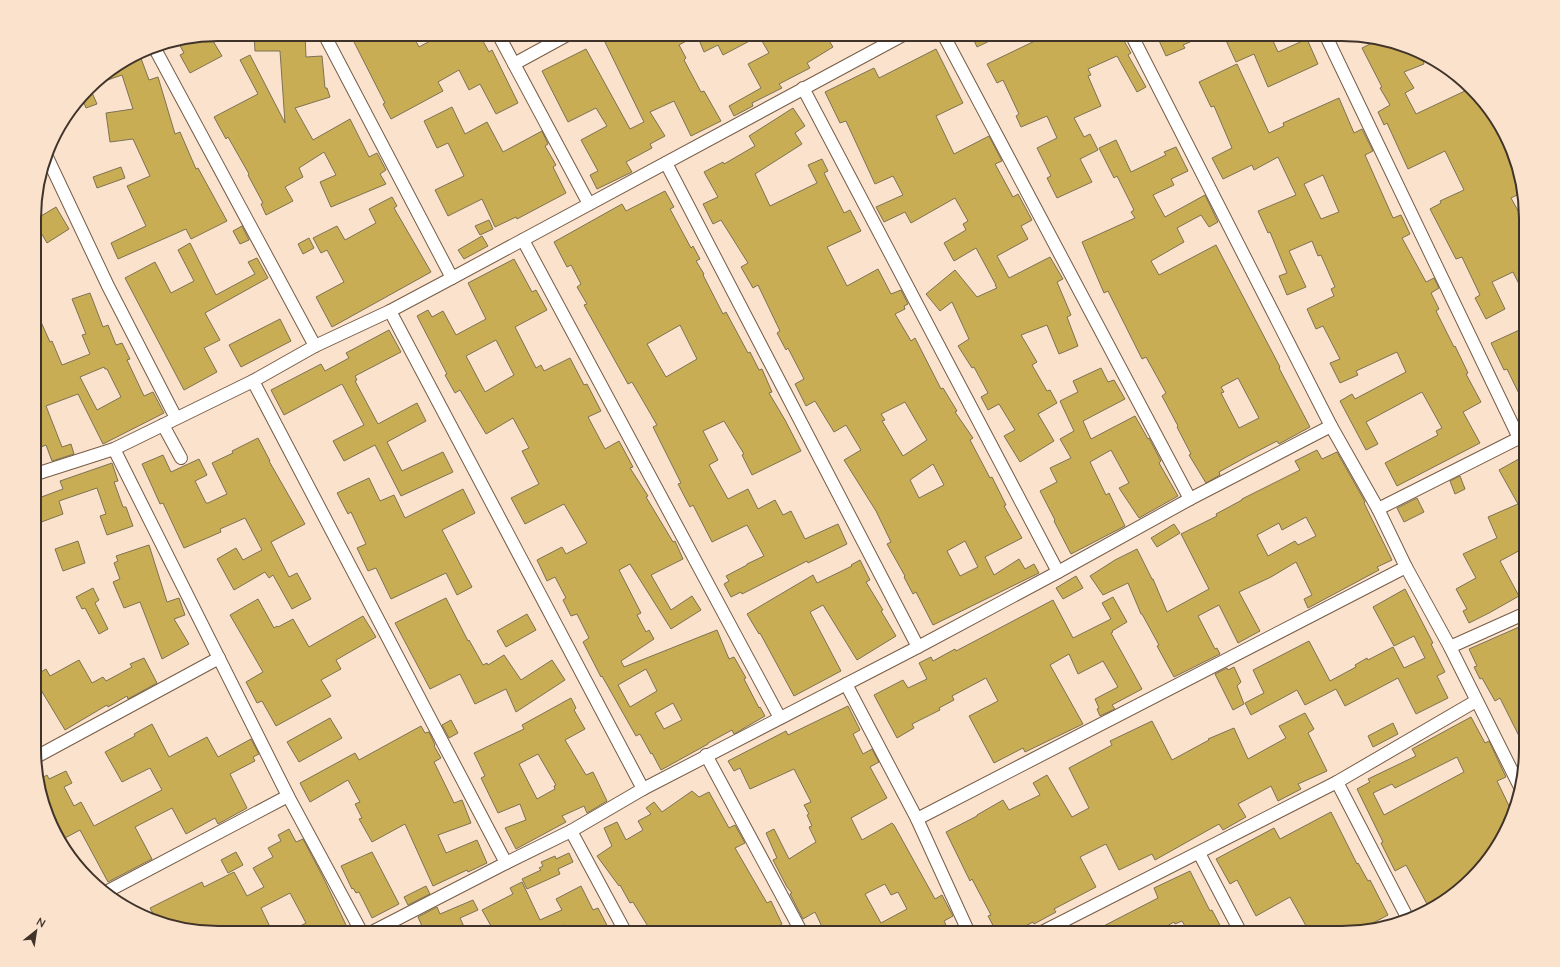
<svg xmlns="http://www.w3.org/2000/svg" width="1560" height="967" font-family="'Nunito Sans',sans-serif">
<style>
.building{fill:#c9ad55;stroke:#7d7251;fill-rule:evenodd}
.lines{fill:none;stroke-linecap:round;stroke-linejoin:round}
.minor-casing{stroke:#775c45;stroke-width:14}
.minor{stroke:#fff;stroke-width:12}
.rim{fill:none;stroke:#403329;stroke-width:2}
</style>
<rect width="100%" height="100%" fill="#fbe2cd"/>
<!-- building -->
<g class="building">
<path d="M254,34H305L306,57L322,56L325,88H327L330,97L295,108L313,140L350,119L369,157L377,153L386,170L380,174L386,184L331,207L320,182L336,175L324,152L299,168L303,177L285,187L293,201L266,215L261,204L263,203L248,175L249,174L228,137L226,139L214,117L258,94L240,60L250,55L285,123L280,51H255Z"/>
<path d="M352,34H412L419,47L443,34H479L489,52L492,50L518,103L496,114L480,84L469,90L459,70L438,82L443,91L391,119L383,104L385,103L353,40L355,39Z"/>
<path d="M601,34H825L833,47L807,63L810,68L779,84L782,88L752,103L753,106L734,116L729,106L761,88L748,64L769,53L759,36L723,55L718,45L704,52L697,35L679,45L686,58L684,60L701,92L704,91L721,121L691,136L674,101L650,112L665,136L650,144L652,148L626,162L632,172L597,189L590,175L598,171L581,140L607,126L596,108L568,122L542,71L586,49L630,129L644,122Z"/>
<path d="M971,34H1004L977,47Z"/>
<path d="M1036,34H1120L1131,53L1128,55L1146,87L1137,92L1117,56L1088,69L1091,75L1088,76L1101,106L1074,118L1084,137L1090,134L1098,150L1080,159L1092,182L1057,198L1047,178L1051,176L1037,148L1057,138L1047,116L1021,127L1016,116L1019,114L1003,80L997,83L987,64L1039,39Z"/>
<path d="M1156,34H1208L1183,45L1185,48L1166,56Z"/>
<path d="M1223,34H1270L1278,52L1307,39L1318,64L1268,87L1254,54L1236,62Z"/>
<path d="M210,36L222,56L190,73L180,55L184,53L178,42Z"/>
<path d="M1378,40L1401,44L1429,57L1423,60L1424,64L1404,72L1414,88L1405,93L1416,114L1467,90L1501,126L1507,143L1505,144L1512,161L1521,193L1511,198L1526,225V298L1513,272L1492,282L1505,309L1486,319L1475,298L1480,295L1462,257L1456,259L1430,209L1441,203L1440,201L1464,190L1445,151L1408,169L1387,123L1384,125L1378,112L1390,105L1380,88L1382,87L1362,48Z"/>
<path d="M936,49L963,103L936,116L954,154L989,136L1002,161L995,164L1013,197L1018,194L1032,220L1021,226L1028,239L997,256L1009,278L1050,257L1063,279L1057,282L1071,315L1067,317L1078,346L1059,354L1047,325L1021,335L1037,362L1032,365L1047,391L1050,390L1057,403L1038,414L1054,441L1020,462L1004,436L1015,430L999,404L988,410L981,397L988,393L974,367L972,368L958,346L969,339L952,302L940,311L926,294L955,270L977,297L997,288L995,285H996L976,248L954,261L944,243L966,230L963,224L968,221L955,198L911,223L905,212L884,222L876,207L903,195L893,176L875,184L846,121L840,123L825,92L874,68L879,78Z"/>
<path d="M139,53L149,80L158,77L175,134L180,132L196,169L198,168L227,221L191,239L186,229L118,259L111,243L146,226L127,186L150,176L133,139L110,142L106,113L133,109L122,75L102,82L100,78Z"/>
<path d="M1237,64L1269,133L1284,126L1283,123L1339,98L1354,133L1362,129L1373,151L1365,155L1393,218L1401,215L1410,234L1402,238L1426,282L1434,278L1439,288L1431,293L1439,309L1436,311L1454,347L1455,346L1468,373L1466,374L1481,402L1463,412L1480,443L1397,486L1385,463L1438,435L1436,431L1442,428L1422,392L1366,422L1378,444L1366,450L1340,401L1352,394L1355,399L1406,372L1397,352L1356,371L1358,375L1340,383L1330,363L1340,359L1323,326L1316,329L1307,309L1334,296L1331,289L1335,287L1321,255L1318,256L1312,241L1289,251L1306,287L1287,295L1279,276L1287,273L1270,232L1268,233L1258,211L1296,195L1278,157L1254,170L1252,165L1223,179L1212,158L1232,148L1214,106L1211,107L1199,82ZM1323,175L1339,212L1321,219L1304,184Z"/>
<path d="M90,88L97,104L86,108L82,98Z"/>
<path d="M452,107L465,134L487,122L503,152L542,131L548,144L545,146L556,165L553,167L566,193L517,219L516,217L495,227L482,199L448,216L435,190L464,176L448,143L437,148L424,121Z"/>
<path d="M793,108L805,126L795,133L802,144L755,174L770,206L817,183L808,165L822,159L828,171L824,173L844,213L850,210L861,231L827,247L847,286L878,269L891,294L901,290L908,304L904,306L905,309L895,314L911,341L915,338L941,389L943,388L957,411L955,412L973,438L970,440L990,478L992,477L1006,505L1004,506L1022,538L985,557L994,575L1019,559L1025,569L1034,564L1039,573L933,625L916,592L913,594L904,577L905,576L887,544L891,542L876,511L844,460L861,450L846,425L834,432L815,401L806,406L795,384L804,379L788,348L786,350L777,333L780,331L758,285L753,288L741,267L748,263L721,220L713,224L703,204L718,197L704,172L723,162L724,164L755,146L749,136ZM905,402L927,440L903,456L882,421L885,420L881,414ZM933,464L944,485L919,498L910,480ZM965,541L978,567L960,576L947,551Z"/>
<path d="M1116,140L1131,172L1166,155L1164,152L1176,147L1188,171L1171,179L1174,185L1153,195L1165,217L1205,195L1218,222L1209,227L1201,215L1177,228L1184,242L1151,261L1159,275L1216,245L1280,367L1279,368L1310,427L1279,444L1277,441L1248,456L1219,472L1220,475L1206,483L1189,455L1191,454L1177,427L1178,426L1162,396L1166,393L1146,357L1142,359L1108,291L1104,293L1082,242L1135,218L1131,212L1134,210L1117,176L1114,178L1099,148ZM1238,378L1259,418L1239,428L1221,393L1224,392L1221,387Z"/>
<path d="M121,167L125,178L97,188L93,177Z"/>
<path d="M665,191L674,207L670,209L691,248L693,246L700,259L696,261L704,274L703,275L723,314L726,312L748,353L750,352L759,370L762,369L772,392L769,393L785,420L801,451L752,475L742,455L744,454L724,421L703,431L718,460L709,465L728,499L748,489L758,509L775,500L783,515L791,511L805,539L838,524L847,544L808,563L807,561L742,594L741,592L731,597L724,584L729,581L726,576L747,565V564L764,556L747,525L712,542L693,505L690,507L678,484L681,483L653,427L657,425L632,382L628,384L584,305L587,304L577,287L581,284L571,265L567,267L554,242L622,204L626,211ZM680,325L697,359L666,377L647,344Z"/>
<path d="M392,197L397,206L394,208L431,272L332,327L316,297L344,282L327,250L321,253L313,238L337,226L345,240L376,223L369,209Z"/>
<path d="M56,207L69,229L47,243L36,224V219Z"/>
<path d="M489,220L493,229L480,235L475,226Z"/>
<path d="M242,226L249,240L240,244L233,231Z"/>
<path d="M482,236L488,246L464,259L458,250Z"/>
<path d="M309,238L314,248L303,254L298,244Z"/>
<path d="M190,243L216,295L255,274L248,262L257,258L268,278L205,313L220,340L204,348L217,372L184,390L125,278L155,262L171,293L194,281L178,250Z"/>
<path d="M514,259L532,292L536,290L547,310L515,327L536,368L541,365L544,371L570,358L584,385L587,384L601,411L588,417L605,449L619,441L633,467L630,468L648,496L646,497L673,542L675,541L683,559L651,575L671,610L692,596L701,610L671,629L630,564L619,570L641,613L637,615L646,632L649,630L654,639L621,661L624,667L717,630L729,659L734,657L746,678L744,679L759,708L760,707L765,716L734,734L732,730L708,743V744L661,770L652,753L651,754L640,734L636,736L602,676L601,677L583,642L589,638L577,614L571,616L563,600L566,598L555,577L547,581L537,560L562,547L566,554L587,543L564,504L525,524L511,498L539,484L522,451L529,448L513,418L486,434L460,390L455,393L445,375L447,374L417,316L428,310L432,317L443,311L456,335L486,319L468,283ZM496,340L514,375L485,392L466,356ZM646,669L657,691L630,707L618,685ZM673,703L682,720L664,729L655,713Z"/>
<path d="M90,293L103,327L108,325L116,345L122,343L130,359L127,360L144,396L153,392L164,413L103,444L78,394L46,406L62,447L71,444L74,454L52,461L46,445L36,449V311L50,342L52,341L62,365L90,354L82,335L86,334L72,299ZM104,367L105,369H107L121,397L97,410L80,377Z"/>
<path d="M280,319L291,341L241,367L229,345Z"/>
<path d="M1526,327V408L1507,369L1504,370L1491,343Z"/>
<path d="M389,330L401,352L355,376L357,380L355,381L378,424L417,403L426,421L387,442L402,471L443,452L453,472L401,496L375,445L344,461L333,441L364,425L342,384L284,415L271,390L321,364L325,371L349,358L346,353Z"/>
<path d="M1101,368L1108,382L1114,380L1125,399L1083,421L1091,439L1135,416L1148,439L1149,438L1161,461L1159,463L1178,496L1139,518L1119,488L1129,483L1111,450L1090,462L1106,495L1109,493L1125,526L1071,554L1054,521L1055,520L1040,491L1057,482L1050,468L1071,458L1060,439L1074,431L1060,401L1078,392L1073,381Z"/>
<path d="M258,438L270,461H269L305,524L271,542L289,577L297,573L311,599L292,609L273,575L269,578L265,572L234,590L217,559L236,548L243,560L262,550L245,518L220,529L221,532L184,548L163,503L160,504L142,464L163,455L171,472L199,459L207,475L195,481L206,503H208L227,494L212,463L233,453L232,451Z"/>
<path d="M1317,450L1322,459L1337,452L1363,498L1365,502L1364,503L1392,560L1377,567L1379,570L1308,608L1304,599L1312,595L1296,562L1271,577L1239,592L1260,631L1238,643L1219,605L1198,616L1215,649L1217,648L1220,654L1174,677L1157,646L1159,645L1142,614H1141L1128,583L1103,595L1090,576L1115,560L1137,549L1152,579H1153L1167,612L1209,589L1181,534L1217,516L1216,514L1242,500V499L1300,470L1295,461ZM1306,517L1316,536L1298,545L1295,541L1268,556L1257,535L1279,523L1282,530Z"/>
<path d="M1526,455V521L1518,525L1526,538V547L1500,561L1519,596L1489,613L1469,623L1463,611L1467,609L1456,589L1476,578L1463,554L1497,538L1488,517L1518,504L1499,470Z"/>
<path d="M112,463L118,481L114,482L123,507H126L133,526L107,535L100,516L106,514L97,488L59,501L63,514L36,524V499L63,489L60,481Z"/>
<path d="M1460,476L1465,489L1455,494L1450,481Z"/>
<path d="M369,478L380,501L394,495L405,518L463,489L475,513L442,530L472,587L457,595L446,573L391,599L376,568L368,571L357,548L366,544L351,512L348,514L337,493Z"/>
<path d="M1417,498L1424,512L1404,522L1397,508Z"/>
<path d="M1174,524L1180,533L1157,547L1151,538Z"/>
<path d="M78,541L85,563L63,571L55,549Z"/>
<path d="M149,545L167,602L179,598L185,615L174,619L189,644L162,659L140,602L124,608L113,582L120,579L114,563L118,561L116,556Z"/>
<path d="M860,560L870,580L866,582L883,610L881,611L896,636L857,660L823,605L810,612L841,671L794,696L760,633L759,634L747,614L813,575L817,583L852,566L851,565Z"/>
<path d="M1076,576L1083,588L1063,599L1056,588Z"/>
<path d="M93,588L99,600L95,603L108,629L99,634L85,608L82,609L76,597Z"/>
<path d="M1405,589L1433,643L1431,644L1445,672L1437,676L1448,698L1416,714L1398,678L1345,706L1336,689L1305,705L1297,690L1251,715L1245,703L1264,693L1253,670L1309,641L1330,681L1356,667L1355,665L1367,658L1368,660L1393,647L1404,668L1425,658L1414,636L1394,646L1373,607Z"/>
<path d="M1113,597L1127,622L1112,631L1113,632L1111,633L1142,689L1112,705L1115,709L1100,716L1097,709L1099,708L1095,699L1118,687L1103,661L1078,674L1069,654L1050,665L1083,724L1025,752L1023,748L994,763L969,716L998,701L986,678L952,696L954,700L939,708L940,710L912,724L914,728L897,738L874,695L903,680L908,688L927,679L919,663L931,657L933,661L955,649L956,651L1053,600L1073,638L1111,619L1102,603Z"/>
<path d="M446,598L468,641L469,640L483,665L487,663L488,665L504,655L521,680L552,660L565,680L516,712L506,689L475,704L460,674L430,689L395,623Z"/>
<path d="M258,599L274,628L277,626L278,627L293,619L309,647L363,616L376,637L336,660L341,669L321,680L331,696L276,726L262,701L257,703L246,682L263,672L230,615Z"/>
<path d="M527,614L536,630L506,647L497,631Z"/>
<path d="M1526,624V750L1500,698L1495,701L1482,678L1480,679L1474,667L1477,666L1469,649Z"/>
<path d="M144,658L157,683L128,699L127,696L108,707L107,705L65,730L41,690L36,693V675L46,669L50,676L79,660L92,683L103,677L106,681L132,667L130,664Z"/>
<path d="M1234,667L1241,682L1237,686L1244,704L1233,710L1215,674L1227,668L1228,670Z"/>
<path d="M571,698L576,708L574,710L585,729L565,740L586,775L593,772L607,801L587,813L584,806L562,816L566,822L516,849L505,828L526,820L520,804L498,813L481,778L485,776L474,753L524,729L522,725ZM538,754L556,785L554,786L555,789L537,799L519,764Z"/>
<path d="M848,706L860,730L853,734L863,754L872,749L879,762L870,767L887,798L851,818L862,840L892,823L894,825L935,899L942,895L953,916L944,921L950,933H825L815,912L803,919L790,894L792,893L787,887L773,860L777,858L766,833L774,829L789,859L816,842L809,827L812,826L807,815L809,814L804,805L811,802L794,769L750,789L740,768L734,771L728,761L786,731L788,735ZM885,884L891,895L898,892L907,909L881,923L865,894Z"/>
<path d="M1305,713L1314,729L1308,733L1327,771L1298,784L1301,789L1278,801L1271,786L1238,804L1246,817L1223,830L1219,824L1155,860L1152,854L1119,870L1106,844L1080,857L1096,887L1054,909L1056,912L1034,924L1033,922L1012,933H997L988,916L991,915L972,879L970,881L946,832L977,816V815L1003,800L1009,810L1040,795L1033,783L1047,775L1072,817L1089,808L1069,768L1112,745L1110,741L1152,721L1172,760L1209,740L1208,739L1234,728L1248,759L1286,738L1279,726Z"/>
<path d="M1471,717L1485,743L1489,741L1506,777L1497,781L1513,814L1495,851L1451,892L1427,904L1406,865L1395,871L1381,843L1383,842L1357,789L1370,782L1368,779L1416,756L1412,749ZM1457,757L1464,772L1384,815L1373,793L1392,784L1395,788Z"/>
<path d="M330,718L342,738L299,762L287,742Z"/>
<path d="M451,720L458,733L449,738L442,725Z"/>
<path d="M1393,723L1398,734L1373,747L1368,736Z"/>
<path d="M152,724L169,757L207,737L218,757L251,739L259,754L253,757L255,761L230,774L247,808L218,824L215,818L186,834L172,808L135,827L152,859L108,882L80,830L65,838L63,834L59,836L38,780L47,775L49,779L66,771L72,783L64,787L74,806L81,802L94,826L162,790L150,768L122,782L105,752L135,736L134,734Z"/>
<path d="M421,726L425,733L429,732L435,745L434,746L441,758L434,762L454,803L462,800L471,823L438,835L446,853L477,840L487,863L468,872L467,870L433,886L405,824L372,842L359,819L362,818L355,804L360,802L348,780L310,802L300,783L355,753L359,760Z"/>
<path d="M692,791L699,797L709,792L729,828L735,825L745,843L735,848L767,903L771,901L782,924L765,933H652L633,902L630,903L620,885L619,886L597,856L612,846L604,828L617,822L626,840L643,830L638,821L651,814L646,808L654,802L662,812Z"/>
<path d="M1331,812L1357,864L1358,863L1368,881L1370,880L1388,915L1354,933H1310L1290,897L1256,916L1237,880L1230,884L1216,859L1274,828L1280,839Z"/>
<path d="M289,829L296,842L303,839L322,875L347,927L335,933H287L306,923L290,893L261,908L273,933H235L232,926L218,933L170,927L157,921L150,908L202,882L204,887L234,872L247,896L264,887L253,868L273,857L268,848L281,841L278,835Z"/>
<path d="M236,852L243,865L228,873L221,860Z"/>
<path d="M372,852L399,904L372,918L359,892L356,893L353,888L352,889L341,866Z"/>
<path d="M569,853L573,862L558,869L560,874L527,889L522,879L541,870L539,868L543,866L541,862L555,856L556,859Z"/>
<path d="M1190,871L1210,911L1212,910L1224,933H1189L1182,921L1175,924L1174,922L1155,933H1090L1158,898L1154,888Z"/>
<path d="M522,882L540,920L562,910L556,899L581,886L593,910L598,908L611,933H568L564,925L546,933H495L482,910L513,894L510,888Z"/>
<path d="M426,886L430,894L408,905L404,897Z"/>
<path d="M473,900L478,910L460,918L467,933H425L418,917L437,907L440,914Z"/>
</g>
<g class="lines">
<defs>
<g id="minor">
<path d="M324,34L452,278"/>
<path d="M498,34L589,204"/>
<path d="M943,34L1190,499"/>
<path d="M1131,34L1331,426L1378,509L1406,567L1450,647L1520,787"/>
<path d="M1325,34L1519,438"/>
<path d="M154,47L315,346"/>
<path d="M514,64L569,34"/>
<path d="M803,88L1058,572"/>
<path d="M47,157L108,286L176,418"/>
<path d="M666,163L918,647"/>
<path d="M523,240L780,718"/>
<path d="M390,311L643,789"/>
<path d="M253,381L506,863"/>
<path d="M163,425L181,458"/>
<path d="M114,449L288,796L362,933"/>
<path d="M36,474L114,449L253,381L315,346L390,311L452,278L905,34"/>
<path d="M1378,509L1525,435"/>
<path d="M1450,647L1526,613"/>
<path d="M846,684L917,819L969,933"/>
<path d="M706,755L802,933"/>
<path d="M36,757L219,658"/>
<path d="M1337,782L1407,917"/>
<path d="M917,819L1406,567"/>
<path d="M571,831L626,933"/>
<path d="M1199,853L1241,933"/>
<path d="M106,892L288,796"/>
<path d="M370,933L506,863L571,831L643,789L918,647L1058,572L1190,499L1331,426"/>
<path d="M1040,933L1337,782L1476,701"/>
</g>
</defs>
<!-- minor casing -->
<use href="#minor" class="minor-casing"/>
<!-- minor -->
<use href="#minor" class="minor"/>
</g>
<!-- crop -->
<path d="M0 0H1560V967H0ZM218 41H1342A177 177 0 0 1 1519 218V749A177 177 0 0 1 1342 926H218A177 177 0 0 1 41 749V218A177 177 0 0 1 218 41Z" fill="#fbe2cd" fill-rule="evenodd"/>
<path class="rim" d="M218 41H1342A177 177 0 0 1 1519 218V749A177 177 0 0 1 1342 926H218A177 177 0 0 1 41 749V218A177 177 0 0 1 218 41Z"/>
<!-- north arrow -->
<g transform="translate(36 931) rotate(30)" stroke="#fbe2cd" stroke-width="3" paint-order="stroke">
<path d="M0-3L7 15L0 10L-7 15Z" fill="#403329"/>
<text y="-6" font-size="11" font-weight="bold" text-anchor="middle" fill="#403329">N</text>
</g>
</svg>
